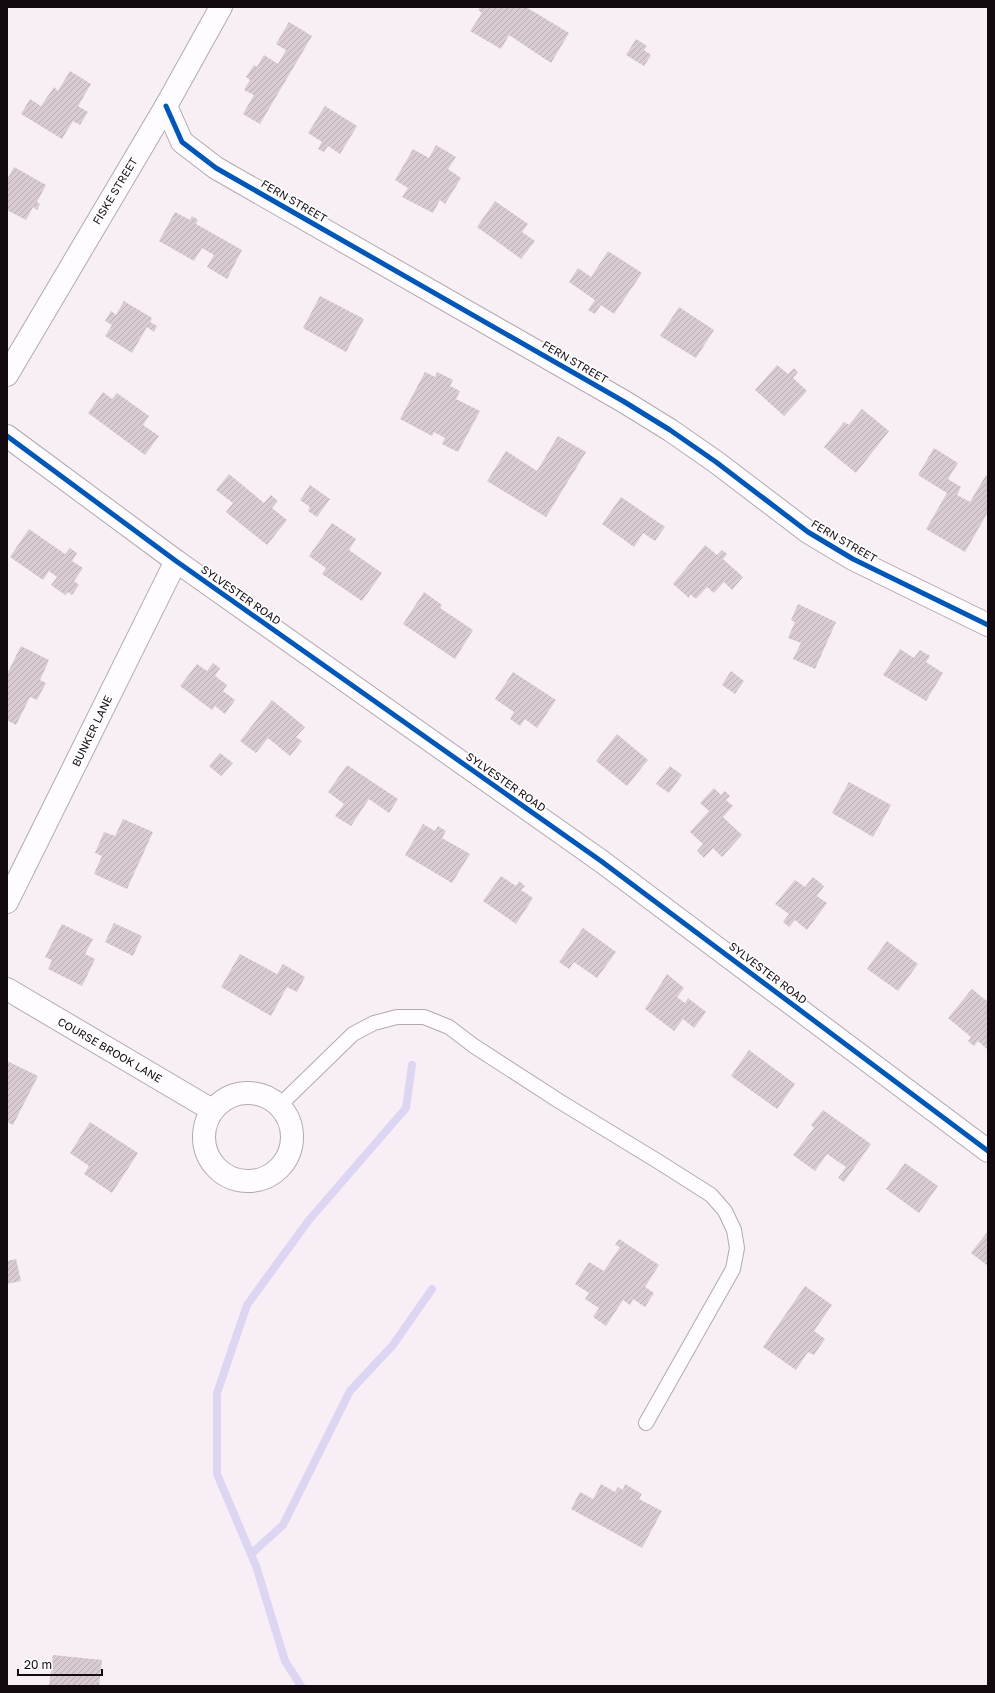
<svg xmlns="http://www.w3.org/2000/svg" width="995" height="1693" font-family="'Golos Text',sans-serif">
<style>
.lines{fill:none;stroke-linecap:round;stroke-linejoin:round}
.stream{stroke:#dcd6f2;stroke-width:8}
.building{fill:url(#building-hatch)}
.lane-casing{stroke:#b2a9af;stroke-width:16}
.street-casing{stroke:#b2a9af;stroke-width:24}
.lane{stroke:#fefcfe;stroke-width:14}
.street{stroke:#fefcfe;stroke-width:22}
.cycleway-casing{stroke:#fdfdfd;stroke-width:8}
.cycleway{stroke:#0057b8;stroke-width:5}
.labels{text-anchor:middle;stroke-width:3.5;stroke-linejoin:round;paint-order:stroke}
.street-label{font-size:11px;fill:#130a11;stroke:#fdfdfd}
</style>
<defs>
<pattern id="building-hatch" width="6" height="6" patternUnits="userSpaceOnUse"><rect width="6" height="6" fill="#d8ccd2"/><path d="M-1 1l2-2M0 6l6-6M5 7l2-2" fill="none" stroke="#b8aeb3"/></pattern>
</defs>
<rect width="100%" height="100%" fill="#f8eef5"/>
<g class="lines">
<!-- stream -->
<g class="stream">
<path d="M251,1554L283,1525L350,1391L393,1345L432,1289"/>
<path d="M301,1686L285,1661L256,1566L217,1474V1393L247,1305L309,1220L406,1108L412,1065"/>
</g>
</g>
<!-- building -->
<g class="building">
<path d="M480,7H526L569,33L551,63L509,35L501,49L470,31L482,13L478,10Z"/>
<path d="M289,22L312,36L260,124L243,114L254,95L244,90L250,80L246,77L254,65L257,67L264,55L278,64L286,50L276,44Z"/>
<path d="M636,39L647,46L644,50L651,55L644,66L626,55Z"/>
<path d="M70,71L91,84L78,106L88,112L80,125L73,121L62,139L21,114L30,99L41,106L54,87L58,91Z"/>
<path d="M325,106L357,126L340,154L328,146L324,152L318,149L322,142L308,133Z"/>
<path d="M436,145L456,157L448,169L461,178L445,204L440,200L433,213L402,197L408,188L395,180L413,149L429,158Z"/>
<path d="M14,167L46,185L37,202L40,204L37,210L33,207L26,220L7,210V180Z"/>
<path d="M495,201L528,224L522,232L535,241L521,259L477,227Z"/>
<path d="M175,212L190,220L192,216L198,220L196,224L242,250L227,279L207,267L214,255L202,248L194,261L159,241Z"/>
<path d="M608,251L642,273L614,314L601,305L595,314L588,310L595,300L569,282L578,268L591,277Z"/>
<path d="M320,296L364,319L346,352L303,328Z"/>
<path d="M124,301L152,318L150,322L157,326L154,332L147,327L132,353L105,336L112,325L105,321L111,311L116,315Z"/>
<path d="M679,307L714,330L696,358L660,336Z"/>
<path d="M777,365L788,374L794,368L798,372L793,378L807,391L784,416L755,390Z"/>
<path d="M425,372L435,377L437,372L453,380L450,386L460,391L456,399L480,411L458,452L442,444L445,438L434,432L432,436L400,419Z"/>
<path d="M103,392L112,399L117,393L149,416L143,425L159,436L145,455L88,413Z"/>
<path d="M862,409L889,431L856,473L824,447L844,422L849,425Z"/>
<path d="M558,436L586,452L546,517L487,481L506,451L537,471Z"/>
<path d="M934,448L958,463L948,479L961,487L957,495L970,502L986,475L988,476V512L965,552L926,529L947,493L918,475Z"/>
<path d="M229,474L264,503L271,495L278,501L272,508L287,520L267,545L226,512L233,503L216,490Z"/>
<path d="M310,485L330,499L317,517L308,511L310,507L300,500Z"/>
<path d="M621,497L665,527L655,541L643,533L634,547L602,524Z"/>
<path d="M332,523L356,539L349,550L382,573L362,601L322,574L326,568L309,556Z"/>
<path d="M29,529L65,554L70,548L77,553L72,561L83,568L74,581L79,585L72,595L68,592L65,595L51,585L57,577L49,571L43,580L10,557Z"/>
<path d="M705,545L717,555L722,550L727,554L723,559L743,577L732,590L724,582L714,593L707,587L696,599L690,594L689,598L673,584Z"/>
<path d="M424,592L442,605L440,608L473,630L455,659L403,624Z"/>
<path d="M798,604L836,622L815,669L793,659L801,643L788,638L795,622L791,620Z"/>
<path d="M21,646L49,660L40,680L46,683L37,700L30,697L16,725L7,720V674Z"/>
<path d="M900,649L914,658L920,650L930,656L926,662L943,673L926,701L883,675Z"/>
<path d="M213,663L220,668L215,676L227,685L223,691L235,700L225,714L215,706L212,710L180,686L197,664L207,671Z"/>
<path d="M731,671L744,681L735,694L722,685Z"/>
<path d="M513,672L556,700L537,728L525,719L520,726L510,719L514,712L495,699Z"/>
<path d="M272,700L305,727L296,737L302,741L290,756L268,738L256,753L240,741Z"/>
<path d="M617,734L648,760L627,786L596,761Z"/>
<path d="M220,753L233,763L221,776L209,766Z"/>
<path d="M347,765L398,799L389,813L369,799L351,826L335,816L344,804L328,792Z"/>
<path d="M670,766L682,775L669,793L656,784Z"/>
<path d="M849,782L891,805L873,837L832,813Z"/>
<path d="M714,788L721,795L725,791L730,796L726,800L733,806L723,817L742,835L722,857L713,848L704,858L697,851L703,844L690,832L709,811L700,803Z"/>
<path d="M123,819L153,832L127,889L94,874L102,856L95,853L104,832L115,836Z"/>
<path d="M423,824L435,831L438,826L446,831L442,838L470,854L452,883L405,855Z"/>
<path d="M501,876L516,886L519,881L525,886L521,890L533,898L516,924L483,901Z"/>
<path d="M813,877L824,886L817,896L827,903L807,930L795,920L789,927L783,922L789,914L775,904L795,880L805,887Z"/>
<path d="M114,923L142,936L133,956L105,942Z"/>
<path d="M62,924L93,939L85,954L95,959L82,986L48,969L52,960L45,957Z"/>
<path d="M583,928L616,952L597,978L574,962L569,969L559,962Z"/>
<path d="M887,941L918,964L898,991L867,969Z"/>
<path d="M240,954L277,974L283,964L305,977L297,992L287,987L271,1016L221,987Z"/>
<path d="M667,974L684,988L677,997L685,1003L688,998L706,1012L694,1028L683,1019L674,1031L645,1009Z"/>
<path d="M972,989L988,1002V1050L978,1041L974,1046L968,1041L971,1037L948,1018Z"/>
<path d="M749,1050L795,1084L777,1109L731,1076Z"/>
<path d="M7,1061L38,1076L13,1125L7,1122Z"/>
<path d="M823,1110L871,1144L844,1182L838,1178L846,1167L827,1154L815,1171L793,1155L814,1128L811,1125Z"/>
<path d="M90,1122L138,1153L112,1193L84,1174L89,1166L70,1153Z"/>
<path d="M905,1163L938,1186L919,1213L886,1189Z"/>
<path d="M988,1231V1266L971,1253Z"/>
<path d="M619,1239L659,1265L645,1287L654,1293L645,1307L633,1299L630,1305L623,1300L606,1326L593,1317L599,1308L585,1299L589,1293L575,1284L589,1262L604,1271L620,1247L615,1245Z"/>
<path d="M16,1259L21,1281L7,1284V1261Z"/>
<path d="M805,1286L832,1305L814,1331L825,1339L814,1355L808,1352L796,1370L763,1347Z"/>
<path d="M601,1484L615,1492L618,1487L623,1490L625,1484L642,1494L639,1499L662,1511L642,1548L571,1509L580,1492L593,1499Z"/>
<path d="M53,1655L102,1660L99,1686H49Z"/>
</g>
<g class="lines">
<defs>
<path id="lane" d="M280,1105L353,1034L374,1023L397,1017H424L449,1027L474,1046L559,1101L659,1162L711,1195L725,1211L734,1230L737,1248L733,1269L646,1423"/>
<g id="street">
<path d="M166,106L182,142L216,168L623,401L670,430L716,462L808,532L853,559L988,625"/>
<path d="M7,375L166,106L221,7"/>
<path d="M7,436L176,561L601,861L988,1151"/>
<path d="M7,902L176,561"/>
<path d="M7,989L212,1110"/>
<circle cx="248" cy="1137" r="44"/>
</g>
</defs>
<!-- lane casing -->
<use href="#lane" class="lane-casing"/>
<!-- street casing -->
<use href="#street" class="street-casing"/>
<!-- lane -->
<use href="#lane" class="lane"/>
<!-- street -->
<use href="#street" class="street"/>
<defs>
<g id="cycleway">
<path d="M166,106L182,142L216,168L623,401L670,430L716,462L808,532L853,559L988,625"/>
<path d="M7,436L176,561L601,861L988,1151"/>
</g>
</defs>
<!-- cycleway casing -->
<use href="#cycleway" class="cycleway-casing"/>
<!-- cycleway -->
<use href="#cycleway" class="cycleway"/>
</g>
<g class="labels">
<!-- street labels -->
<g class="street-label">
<text transform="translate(115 191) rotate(-59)" y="4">FISKE STREET</text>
<text transform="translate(294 201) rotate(30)" y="4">FERN STREET</text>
<text transform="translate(575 362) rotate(30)" y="4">FERN STREET</text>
<text transform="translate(844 541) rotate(30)" y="4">FERN STREET</text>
<text transform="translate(241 595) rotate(35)" y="4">SYLVESTER ROAD</text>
<text transform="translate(92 731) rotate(-64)" y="4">BUNKER LANE</text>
<text transform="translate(506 782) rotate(35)" y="4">SYLVESTER ROAD</text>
<text transform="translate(768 973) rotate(37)" y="4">SYLVESTER ROAD</text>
<text transform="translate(110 1050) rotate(30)" y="4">COURSE BROOK LANE</text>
</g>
</g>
<!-- border -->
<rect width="995" height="1693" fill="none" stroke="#130a11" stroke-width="16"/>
<!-- scale -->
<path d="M18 1669v6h84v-6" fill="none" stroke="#130a11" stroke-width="2"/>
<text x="24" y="1669" font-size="12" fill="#130a11" stroke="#fdfdfd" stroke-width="3" paint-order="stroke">20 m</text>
</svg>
